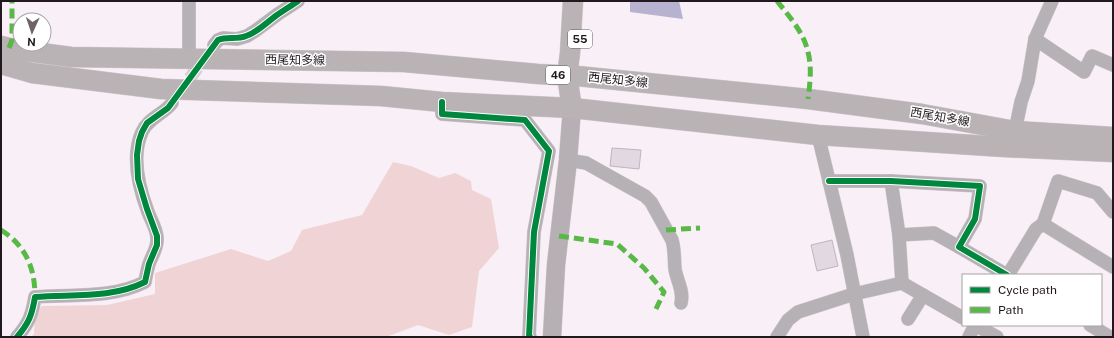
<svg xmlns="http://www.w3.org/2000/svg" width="1114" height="338" font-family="'Public Sans','Noto Sans JP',sans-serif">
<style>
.green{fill:#f0d4d5}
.water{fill:#b6b2cf}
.building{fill:#e1d8e2;stroke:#bcb6bd}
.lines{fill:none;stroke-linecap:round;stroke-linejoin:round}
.street-tunnel{stroke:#d9cfd6;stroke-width:13;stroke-dasharray:13 6;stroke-linecap:butt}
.street-casing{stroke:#d1c9ce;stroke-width:14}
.secondary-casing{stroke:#d1c9ce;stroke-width:19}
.primary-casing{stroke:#d1c9ce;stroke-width:21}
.street{stroke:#b6b1b4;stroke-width:13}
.secondary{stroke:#b6afb3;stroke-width:18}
.primary{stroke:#bab3b6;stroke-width:20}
.quiet{stroke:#58b947;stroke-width:5;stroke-dasharray:10 5;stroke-linecap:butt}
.cycleway-casing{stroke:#fff;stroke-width:8}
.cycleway{stroke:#00873e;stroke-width:6}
.labels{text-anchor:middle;stroke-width:3;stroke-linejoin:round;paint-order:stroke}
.shield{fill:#fff;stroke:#645e62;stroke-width:1}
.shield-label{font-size:11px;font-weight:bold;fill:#21191f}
.street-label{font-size:12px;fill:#21191f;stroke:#fff}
</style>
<rect width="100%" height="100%" fill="#f9eff6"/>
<!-- green -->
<path class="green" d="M393,162L411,166L439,178L455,173L471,181L472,190L491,199L499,248L479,271L472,327L449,335L418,325L386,337H31L34,334L35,314L42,306L107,305L155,294V273L231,249L268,261L291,251L302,230L362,215Z"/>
<!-- water -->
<path class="water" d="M630,1H679L683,19L630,12Z"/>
<!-- building -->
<g class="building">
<path d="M612,148L641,150L639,169L610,166Z"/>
<path d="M832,240L838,266L817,271L811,245Z"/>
</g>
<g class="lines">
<!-- street-tunnel -->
<path class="street-tunnel" d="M179,94L207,54"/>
<defs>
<g id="street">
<path d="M189,1V59"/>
<path d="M1035,39L1084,72L1092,56L1113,65"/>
<path d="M214,45L218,40L223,38L237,39L247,36L255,31L278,14L298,1"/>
<path d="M442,102V114L525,120L549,151L534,232L529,337H530"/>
<path d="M1015,131L1021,102L1028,81L1035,39L1052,1"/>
<path d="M818,135L847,255L863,337"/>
<path d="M568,160L586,163L645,196L651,202L672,240C675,250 674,259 675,269C677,281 684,291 681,303"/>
<path d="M829,181H891L980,186L975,219L959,247L1007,275"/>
<path d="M891,181L899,235L902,283"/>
<path d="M1043,224L1058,181L1097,193L1113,212"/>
<path d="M899,235L934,233L959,247"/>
<path d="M1008,275L1036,229L1043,224L1113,267"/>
<path d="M908,319L923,295"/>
<path d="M975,325L997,337"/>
<path d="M1090,325L1110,337"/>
<path d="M17,337C29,323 32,315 35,297C72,294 111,299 145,282C146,276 147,270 149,264C152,255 158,248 157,238C157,230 151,220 148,212C139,188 131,156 142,132C148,118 164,114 172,103"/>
<path d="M777,337L788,320L798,312L854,294L902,283L963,318"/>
<path d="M969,337L975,325"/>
</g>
<path id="secondary" d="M552,337L556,265L568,160L572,108"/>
<g id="primary">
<path d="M1,46L18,50L71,57L404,62L538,74L577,76L808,99L922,114L1015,131L1113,137"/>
<path d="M1,64L32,73L161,89L381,96L442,102L572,108L818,135L1004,147L1113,152"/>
<path d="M572,108L567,76L570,53L573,1"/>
</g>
</defs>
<!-- street casing -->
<use href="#street" class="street-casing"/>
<!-- secondary casing -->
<use href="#secondary" class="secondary-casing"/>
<!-- primary casing -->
<use href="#primary" class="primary-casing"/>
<!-- street -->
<use href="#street" class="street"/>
<!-- secondary -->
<use href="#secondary" class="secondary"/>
<!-- primary -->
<use href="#primary" class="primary"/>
<!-- quiet -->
<g class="quiet">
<path d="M777,1C789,16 804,33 808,52C812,67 810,84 808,99"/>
<path d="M9,48L12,40V1"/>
<path d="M1,230C26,246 35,268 35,297"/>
<path d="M666,230L700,228"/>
<path d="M559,236L617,244L644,268L664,292L656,309"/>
</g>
<defs>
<g id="cycleway">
<path d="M442,102V114L525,120L549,151L534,232L529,337H530"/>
<path d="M829,181H891L980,186L975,219L959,247L1007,275"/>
<path d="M17,337C29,323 32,315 35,297C72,294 111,299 145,282L149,264L157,245V236L147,209L138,179L137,155L139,141L142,132L147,123L168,108L218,40C227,36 237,40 246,36C258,32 267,22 277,15C284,10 291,6 298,1"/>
</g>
</defs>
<!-- cycleway casing -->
<use href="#cycleway" class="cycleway-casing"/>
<!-- cycleway -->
<use href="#cycleway" class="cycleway"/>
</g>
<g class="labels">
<!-- shield labels -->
<g class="shield">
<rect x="568" y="30" width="24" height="18" rx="3"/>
<rect x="546" y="66" width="24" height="18" rx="3"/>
</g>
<g class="shield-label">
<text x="580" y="43">55</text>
<text x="558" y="79">46</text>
</g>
<!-- street labels -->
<g class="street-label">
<text transform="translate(295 60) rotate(1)" y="4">西尾知多線</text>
<text transform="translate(618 80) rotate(6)" y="4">西尾知多線</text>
<text transform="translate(940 117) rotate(10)" y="4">西尾知多線</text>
</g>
</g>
<!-- border -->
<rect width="1114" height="338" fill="none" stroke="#21191f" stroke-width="4"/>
<!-- legend -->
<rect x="962" y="274" width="140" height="52" fill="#ffffff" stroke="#a6a3a5"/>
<rect x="970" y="287" width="20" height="6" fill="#00873e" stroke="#a6a3a5"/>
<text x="998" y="294" font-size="12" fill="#21191f">Cycle path</text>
<rect x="970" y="307" width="20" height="6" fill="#58b947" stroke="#a6a3a5"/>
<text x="998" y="314" font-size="12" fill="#21191f">Path</text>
<!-- north arrow -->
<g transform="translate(32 32) rotate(183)"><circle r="19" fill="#ffffff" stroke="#a6a3a5"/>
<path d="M0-3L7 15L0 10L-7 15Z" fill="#6d646a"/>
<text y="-6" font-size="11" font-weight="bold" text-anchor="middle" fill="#21191f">N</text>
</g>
</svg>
